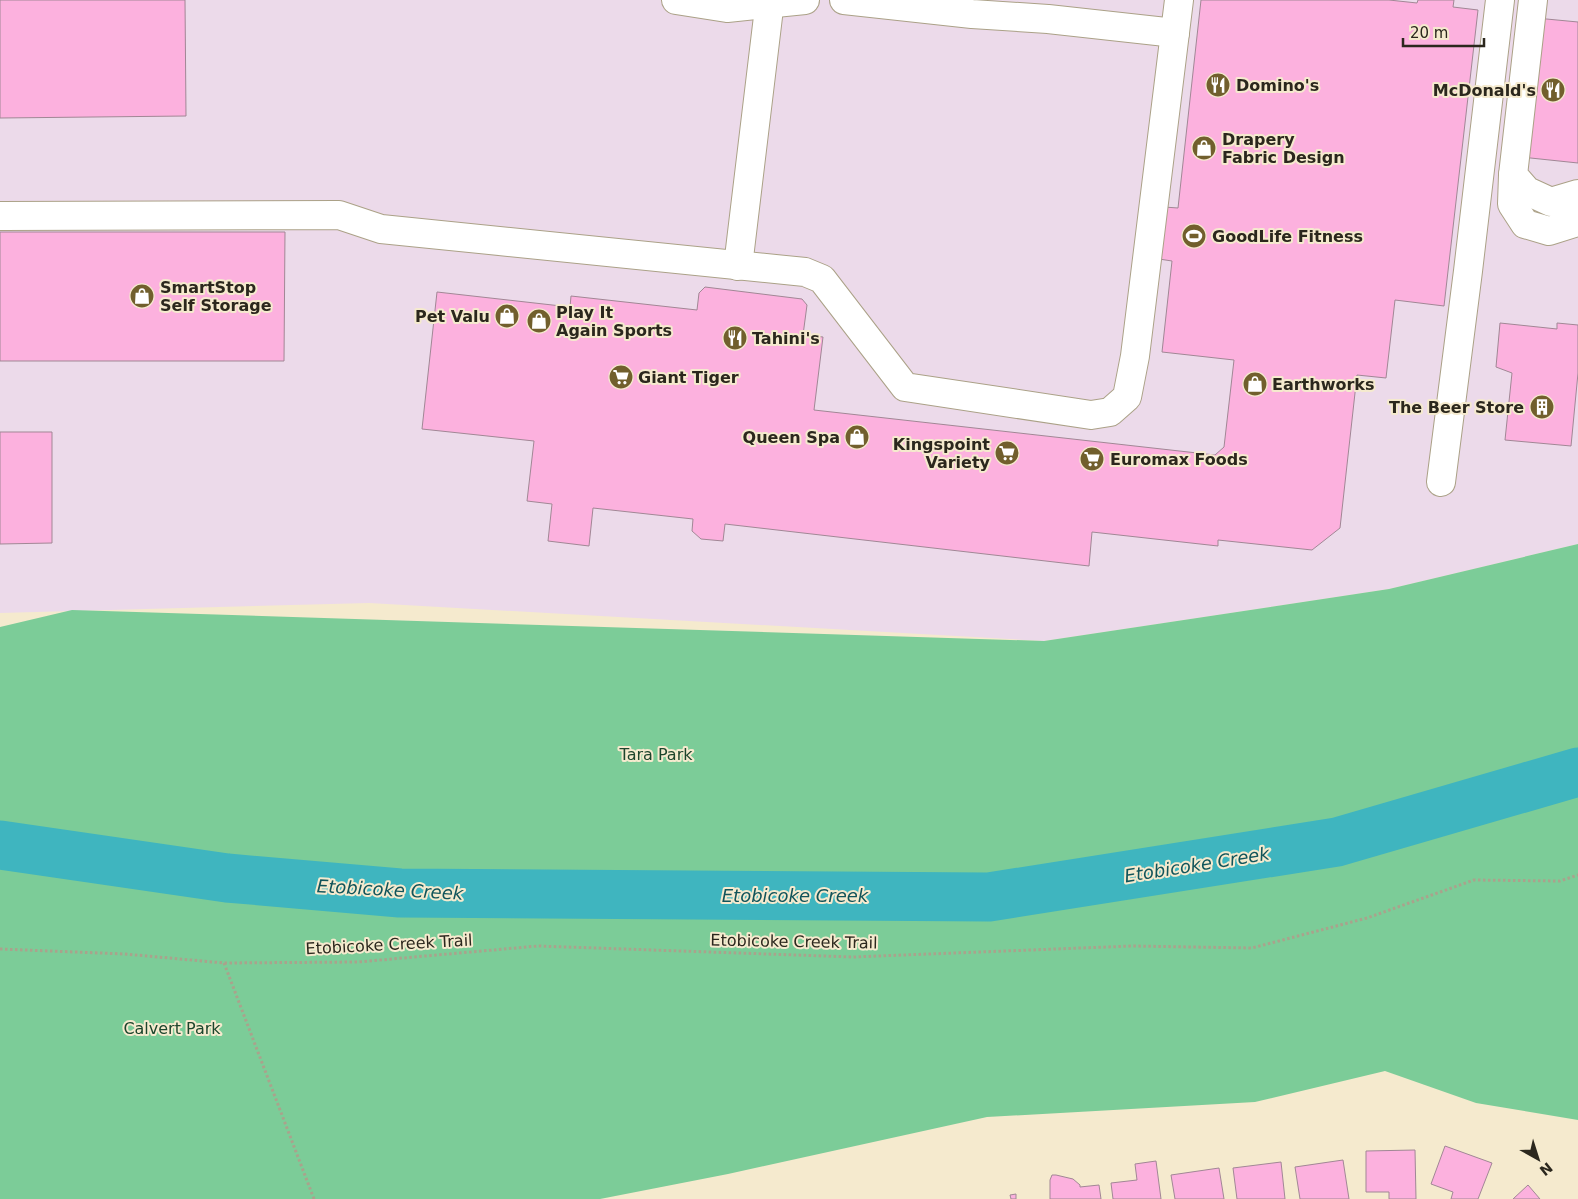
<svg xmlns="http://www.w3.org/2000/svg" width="1578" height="1199" font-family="'DejaVu Sans',sans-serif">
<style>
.commercial{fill:#ecdaea}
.green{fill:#7ccc98}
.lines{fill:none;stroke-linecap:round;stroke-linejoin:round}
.river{stroke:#3fb5bf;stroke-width:49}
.building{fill:#fcb1de;stroke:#a18795}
.minor-casing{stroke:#aba187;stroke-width:30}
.path{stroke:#aaa28c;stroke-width:3;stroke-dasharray:2.5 2.5;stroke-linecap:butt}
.minor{stroke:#fff;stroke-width:28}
.labels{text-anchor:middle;stroke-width:4;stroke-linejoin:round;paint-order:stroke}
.poi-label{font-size:16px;font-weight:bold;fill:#2b271d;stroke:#f5eace;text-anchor:start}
.park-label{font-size:16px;fill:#1c452c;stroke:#f5eace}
.street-label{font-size:16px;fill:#2b271d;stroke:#f5eace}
.water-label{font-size:18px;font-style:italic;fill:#11545a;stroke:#f5eace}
</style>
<rect width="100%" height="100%" fill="#f5eace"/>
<!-- commercial -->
<path class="commercial" d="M0,0H1578V544L1389,589L1044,641L369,603L0,613Z"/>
<!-- green -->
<path class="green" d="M1578,544V1120L1476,1103L1385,1071L1255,1102L987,1117L728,1174L600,1199H0V627L72,610L1044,641L1389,589Z"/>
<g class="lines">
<!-- river -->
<path class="river" d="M0,845L227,878L400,893L989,897L1337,842L1578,772"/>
</g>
<!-- building -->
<g class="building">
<path d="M0,0H185L186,116L0,118Z"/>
<path d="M1201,0H1389L1417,3L1418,0H1454L1453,7L1478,10L1444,306L1395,300L1386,378L1357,375L1340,528L1312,550L1218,540V546L1092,532L1089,566L725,524L723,541L701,539L692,531L693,519L593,508L589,546L548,541L552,504L527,501L534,441L422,429L437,292L570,307L571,296L697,310L699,293L705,287L802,299L807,305L803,335L823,337L814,410L1215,455L1224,447L1234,360L1162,352L1172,261L1159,259L1164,207L1178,208Z"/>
<path d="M1536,18L1578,22V163L1521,157Z"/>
<path d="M0,232H285L284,361H0Z"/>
<path d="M1500,323L1557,329V323L1578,325V373L1571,446L1505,440L1512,373L1496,367Z"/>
<path d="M0,432H52V543L0,544Z"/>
<path d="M1445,1146L1492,1163L1478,1199H1451L1453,1192L1431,1184Z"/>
<path d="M1415,1150L1416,1199H1389V1192H1366V1151Z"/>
<path d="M1343,1160L1349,1199H1300L1295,1167Z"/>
<path d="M1156,1161L1161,1199H1113L1111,1183L1137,1180L1135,1164Z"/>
<path d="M1281,1162L1285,1199H1237L1233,1168Z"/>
<path d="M1219,1168L1224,1199H1175L1171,1175Z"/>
<path d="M1052,1175H1056L1073,1179L1080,1185V1187L1099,1185L1101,1199H1050V1180Z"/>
<path d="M1528,1185L1540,1199H1513Z"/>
<path d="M1016,1194V1199H1011L1010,1195Z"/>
</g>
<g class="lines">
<defs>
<g id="minor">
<path d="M676,0L727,8L805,0"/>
<path d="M844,0L972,14L1048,19L1175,33"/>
<path d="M1533,0L1513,175L1527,191L1551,202L1578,194"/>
<path d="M1513,175L1512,204L1525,224L1549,231L1574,223L1578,218"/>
<path d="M0,216L339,215L381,229L805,272L822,279L905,387L1091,415L1110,412L1127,397L1135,356L1179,0"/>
<path d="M738,266L770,0"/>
<path d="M1441,482L1468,271L1500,0"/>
</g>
</defs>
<!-- minor casing -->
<use href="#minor" class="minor-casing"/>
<!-- path -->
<g class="path">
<path d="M0,949L125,954L224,963L358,962L538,946L853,957L1132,946L1252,948L1367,918L1474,880L1560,881L1578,875"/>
<path d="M224,963L314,1199"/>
</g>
<!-- minor -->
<use href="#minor" class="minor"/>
</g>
<!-- icons -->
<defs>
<symbol id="restaurant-disc" viewBox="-11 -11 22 22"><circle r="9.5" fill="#715f2d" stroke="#f5eace"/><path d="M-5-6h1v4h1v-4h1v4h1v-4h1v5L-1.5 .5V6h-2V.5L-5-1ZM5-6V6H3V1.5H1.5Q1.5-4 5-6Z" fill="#fff"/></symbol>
<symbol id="shop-disc" viewBox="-11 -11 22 22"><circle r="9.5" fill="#715f2d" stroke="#f5eace"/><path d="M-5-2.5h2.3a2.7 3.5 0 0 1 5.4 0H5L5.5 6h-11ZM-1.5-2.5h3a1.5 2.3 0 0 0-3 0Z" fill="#fff"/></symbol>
<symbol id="stadium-disc" viewBox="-11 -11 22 22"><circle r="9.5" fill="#715f2d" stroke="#f5eace"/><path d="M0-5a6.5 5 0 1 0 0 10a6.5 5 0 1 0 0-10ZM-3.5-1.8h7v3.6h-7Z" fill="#fff"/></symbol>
<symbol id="supermarket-disc" viewBox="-11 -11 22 22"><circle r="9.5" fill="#715f2d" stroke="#f5eace"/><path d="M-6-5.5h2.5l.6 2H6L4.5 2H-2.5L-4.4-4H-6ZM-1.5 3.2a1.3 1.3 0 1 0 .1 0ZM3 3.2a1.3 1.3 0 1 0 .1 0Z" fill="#fff"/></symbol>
<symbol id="building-disc" viewBox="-11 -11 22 22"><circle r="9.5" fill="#715f2d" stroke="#f5eace"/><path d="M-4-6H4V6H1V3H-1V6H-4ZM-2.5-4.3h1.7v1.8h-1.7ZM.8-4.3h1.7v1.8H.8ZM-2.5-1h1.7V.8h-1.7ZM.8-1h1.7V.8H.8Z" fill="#fff"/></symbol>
</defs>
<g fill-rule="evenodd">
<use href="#restaurant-disc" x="1204" y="71" width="28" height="28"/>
<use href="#restaurant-disc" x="1539" y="76" width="28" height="28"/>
<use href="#shop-disc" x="1190" y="134" width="28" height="28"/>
<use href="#stadium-disc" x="1180" y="222" width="28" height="28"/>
<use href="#shop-disc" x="128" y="282" width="28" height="28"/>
<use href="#shop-disc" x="493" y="302" width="28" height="28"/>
<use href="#shop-disc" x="525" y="307" width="28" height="28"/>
<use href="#restaurant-disc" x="721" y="324" width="28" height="28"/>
<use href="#supermarket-disc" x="607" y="363" width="28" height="28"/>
<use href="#shop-disc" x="1241" y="370" width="28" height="28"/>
<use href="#building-disc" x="1528" y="393" width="28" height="28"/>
<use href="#shop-disc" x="843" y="423" width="28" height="28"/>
<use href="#supermarket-disc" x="993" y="439" width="28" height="28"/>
<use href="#supermarket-disc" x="1078" y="445" width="28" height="28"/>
</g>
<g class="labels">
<!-- poi labels -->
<g class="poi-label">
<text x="1236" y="91">Domino's</text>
<text x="1536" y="96" text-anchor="end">McDonald's</text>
<text x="1222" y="145">Drapery<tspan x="1222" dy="18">Fabric Design</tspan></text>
<text x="1212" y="242">GoodLife Fitness</text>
<text x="160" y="293">SmartStop<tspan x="160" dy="18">Self Storage</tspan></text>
<text x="556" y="318">Play It<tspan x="556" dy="18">Again Sports</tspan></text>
<text x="490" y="322" text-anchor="end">Pet Valu</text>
<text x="752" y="344">Tahini's</text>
<text x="638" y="383">Giant Tiger</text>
<text x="1272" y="390">Earthworks</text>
<text x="1524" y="413" text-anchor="end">The Beer Store</text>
<text x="840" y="443" text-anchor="end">Queen Spa</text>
<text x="990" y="450" text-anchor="end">Kingspoint<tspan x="990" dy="18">Variety</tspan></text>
<text x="1110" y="465">Euromax Foods</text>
</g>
<!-- park labels -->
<g class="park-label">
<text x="656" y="760">Tara Park</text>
<text x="172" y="1034">Calvert Park</text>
</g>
<!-- street labels -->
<g class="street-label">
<text transform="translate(794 941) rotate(1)" y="6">Etobicoke Creek Trail</text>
<text transform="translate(389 944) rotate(-3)" y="6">Etobicoke Creek Trail</text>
</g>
<!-- water labels -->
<g class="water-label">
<text transform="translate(1197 865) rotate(-9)" y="6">Etobicoke Creek</text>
<text transform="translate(390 890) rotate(3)" y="6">Etobicoke Creek</text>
<text x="795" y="902">Etobicoke Creek</text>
</g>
</g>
<!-- north arrow -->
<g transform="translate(1538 1159) rotate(141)" stroke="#f5eace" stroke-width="4" paint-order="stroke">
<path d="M0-4L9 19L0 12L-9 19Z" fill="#2b271d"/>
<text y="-8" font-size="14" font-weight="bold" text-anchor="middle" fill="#2b271d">N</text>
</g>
<!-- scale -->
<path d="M1403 38v8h81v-8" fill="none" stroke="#2b271d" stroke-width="2.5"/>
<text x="1410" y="38" font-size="15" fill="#2b271d" stroke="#f5eace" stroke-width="4" paint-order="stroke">20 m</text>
</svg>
